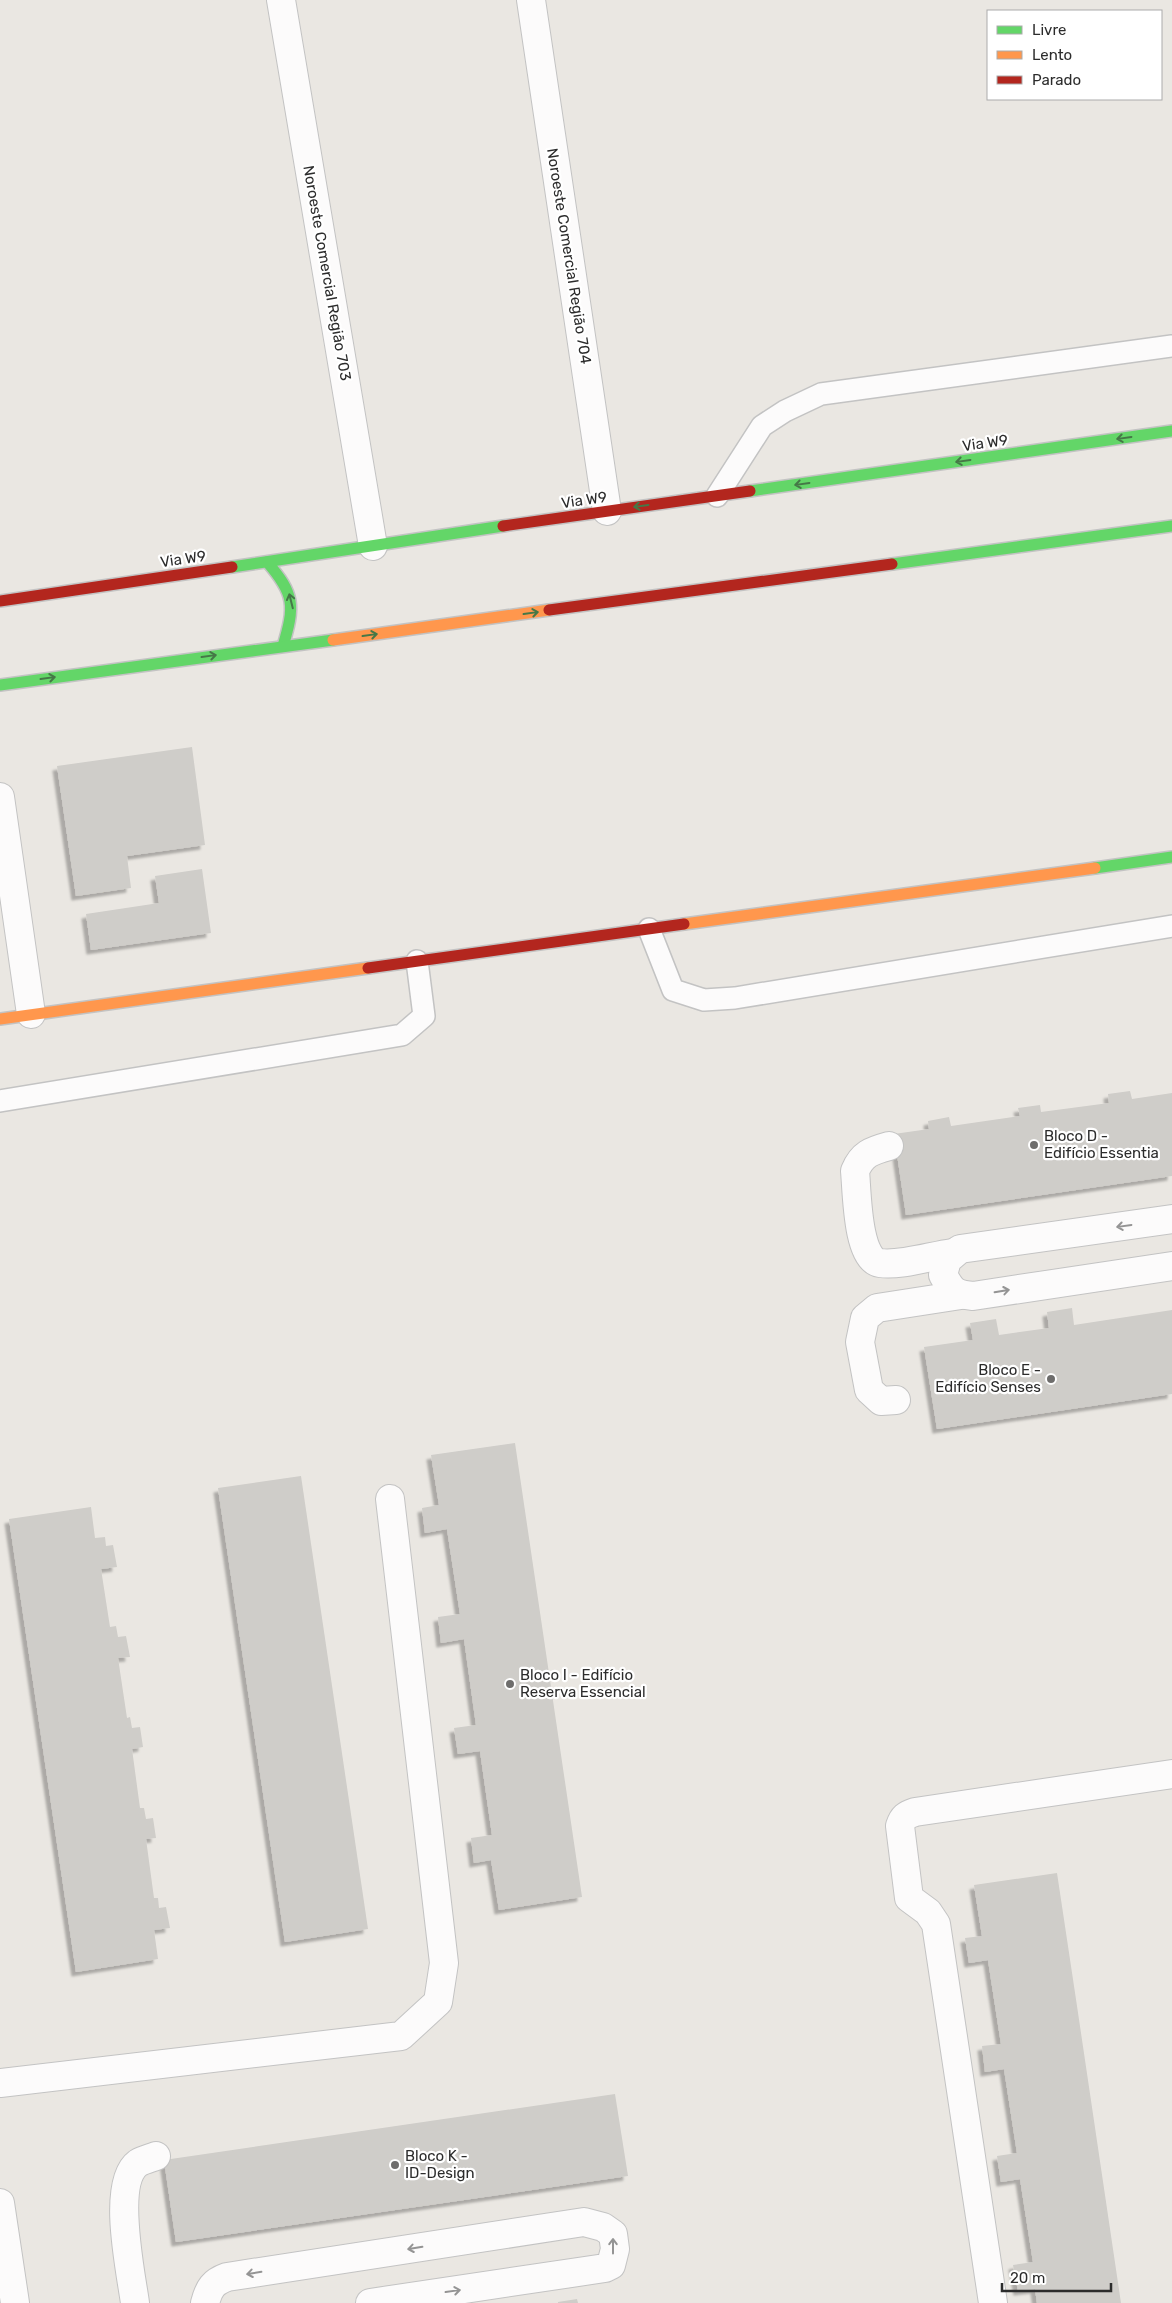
<svg xmlns="http://www.w3.org/2000/svg" width="1172" height="2303" font-family="Rubik,sans-serif">
<style>
.building{fill:#cfcdc9;filter:url(#shadow)}
.lines{fill:none;stroke-linecap:round;stroke-linejoin:round}
.lane-casing{stroke:#c3c3c3;stroke-width:24}
.street-casing{stroke:#c3c3c3;stroke-width:30}
.fast-casing{stroke:#c3c3c3;stroke-width:14}
.slow-casing{stroke:#c3c3c3;stroke-width:14}
.jam-casing{stroke:#c3c3c3;stroke-width:14}
.lane{stroke:#fcfbfb;stroke-width:21}
.street{stroke:#fcfbfb;stroke-width:28}
.fast{stroke:#63d668;stroke-width:11}
.slow{stroke:#ff974d;stroke-width:11}
.jam{stroke:#b3261e;stroke-width:11}
.oneway{stroke:#457847}
.oneway2{stroke:#949494}
.poi-dot{fill:#6e6d6c;stroke:#fff;stroke-width:2}
.labels{text-anchor:middle;stroke-width:4.5;stroke-linejoin:round;paint-order:stroke}
.street-label{font-size:15px;fill:#2c2c2c;stroke:#fff}
.poi-label{font-size:15px;fill:#2c2c2c;stroke:#fff;text-anchor:start}
</style>
<defs>
<filter id="shadow"><feDropShadow dx="-4.5" dy="4.5" stdDeviation="1" flood-color="#0004"/></filter>
</defs>
<rect width="100%" height="100%" fill="#eae7e2"/>
<!-- building -->
<g class="building">
<path d="M192,747L205,845L127,856L131,888L76,896L57,766Z"/>
<path d="M202,869L211,933L91,950L86,914L159,903L155,876Z"/>
<path d="M1130,1091L1132,1099L1172,1093V1176L906,1215L894,1134L929,1129L928,1121L949,1117L951,1126L1020,1116L1018,1108L1040,1105L1041,1112L1109,1103L1108,1094Z"/>
<path d="M1072,1308L1074,1325L1172,1310V1394L937,1429L924,1347L973,1340L970,1323L996,1319L999,1335L1049,1328L1047,1312Z"/>
<path d="M515,1443L582,1897L499,1910L491,1860L474,1863L471,1838L492,1835L480,1751L458,1754L454,1728L476,1725L464,1639L441,1643L438,1617L460,1614L447,1529L425,1533L422,1508L439,1505L431,1455Z"/>
<path d="M301,1476L368,1929L285,1942L218,1488Z"/>
<path d="M91,1507L95,1538L105,1537L106,1546L113,1545L117,1567L101,1569L110,1627L116,1626L118,1637L126,1636L130,1657L118,1658L127,1718L130,1717L132,1728L140,1727L143,1747L132,1749L140,1808H144L146,1819L153,1818L156,1838L146,1839L154,1898H158L159,1908L166,1907L170,1928L154,1930L158,1959L76,1972L9,1519Z"/>
<path d="M1057,1873L1077,2006L1121,2303H1037L1035,2289L1018,2291L1013,2265L1033,2262L1020,2179L1001,2182L997,2156L1017,2153L1004,2069L985,2072L982,2046L1001,2044L988,1960L969,1963L965,1938L982,1936L974,1885Z"/>
<path d="M615,2094L628,2176L176,2242L164,2160Z"/>
<path d="M577,2299L578,2303H558V2302Z"/>
</g>
<g class="lines">
<defs>
<g id="lane">
<path d="M717,496L762,426L785,411L821,394L1172,346"/>
<path d="M649,929L673,990L704,1000L735,998L1172,926"/>
<path d="M0,1101L402,1035L424,1016L417,961"/>
</g>
<g id="street">
<path d="M281,0L373,546"/>
<path d="M531,0L607,511"/>
<path d="M0,797L31,1014"/>
<path d="M889,1146C871,1151 862,1154 855,1171C857,1191 857,1260 880,1263C900,1266 931,1256 952,1253"/>
<path d="M1172,1219L960,1249L947,1260L943,1275C952,1291 954,1294 973,1296L1172,1266"/>
<path d="M896,1400L881,1401L869,1390L860,1342L865,1318L877,1308L961,1295"/>
<path d="M0,2083L401,2036L438,2002L444,1963L390,1499"/>
<path d="M0,2203L15,2303"/>
<path d="M135,2303C131,2273 111,2183 138,2163C143,2160 151,2158 156,2156"/>
<path d="M205,2303C209,2288 213,2282 227,2277L584,2222L603,2227L613,2234L615,2249L611,2265L605,2268L370,2303"/>
<path d="M993,2303L936,1924L928,1912L909,1898L900,1826C903,1817 906,1815 915,1812L1172,1774"/>
</g>
<g id="fast">
<path d="M750,491L1172,431"/>
<path d="M267,562C295,594 295,606 283,646"/>
<path d="M892,564L1172,526"/>
<path d="M232,567L503,526"/>
<path d="M0,685L333,640"/>
<path d="M1095,868L1172,857"/>
</g>
<g id="slow">
<path d="M333,640L549,610"/>
<path d="M684,924L1095,868"/>
<path d="M0,1019L368,968"/>
</g>
<g id="jam">
<path d="M503,526L750,491"/>
<path d="M0,601L232,567"/>
<path d="M549,610L892,564"/>
<path d="M368,968L684,924"/>
</g>
</defs>
<!-- lane casing -->
<use href="#lane" class="lane-casing"/>
<!-- street casing -->
<use href="#street" class="street-casing"/>
<!-- fast casing -->
<use href="#fast" class="fast-casing"/>
<!-- slow casing -->
<use href="#slow" class="slow-casing"/>
<!-- jam casing -->
<use href="#jam" class="jam-casing"/>
<!-- lane -->
<use href="#lane" class="lane"/>
<!-- street -->
<use href="#street" class="street"/>
<!-- fast -->
<use href="#fast" class="fast"/>
<!-- slow -->
<use href="#slow" class="slow"/>
<!-- jam -->
<use href="#jam" class="jam"/>
</g>
<!-- one-way arrows -->
<defs><path id="oneway-shaft" d="M-6 0H5M1.5-3L5.5 0L1.5 3" fill="none" stroke-width="1.6" stroke-linecap="round" stroke-linejoin="round" transform="scale(1.25)"/></defs>
<g class="oneway">
<use href="#oneway-shaft" transform="translate(1124 438) rotate(172)"/>
<use href="#oneway-shaft" transform="translate(963 461) rotate(172)"/>
<use href="#oneway-shaft" transform="translate(802 484) rotate(172)"/>
<use href="#oneway-shaft" transform="translate(641 506) rotate(172)"/>
<use href="#oneway-shaft" transform="translate(291 601) rotate(-104)"/>
<use href="#oneway-shaft" transform="translate(531 613) rotate(-8)"/>
<use href="#oneway-shaft" transform="translate(370 635) rotate(-8)"/>
<use href="#oneway-shaft" transform="translate(209 656) rotate(-8)"/>
<use href="#oneway-shaft" transform="translate(48 678) rotate(-8)"/>
</g>
<g class="oneway2">
<use href="#oneway-shaft" transform="translate(1124 1226) rotate(172)"/>
<use href="#oneway-shaft" transform="translate(1002 1291) rotate(-9)"/>
<use href="#oneway-shaft" transform="translate(613 2246) rotate(-90)"/>
<use href="#oneway-shaft" transform="translate(415 2248) rotate(171)"/>
<use href="#oneway-shaft" transform="translate(254 2273) rotate(171)"/>
<use href="#oneway-shaft" transform="translate(453 2291) rotate(-8)"/>
</g>
<!-- markers -->
<g class="poi-dot">
<circle cx="1034" cy="1145" r="5"/>
<circle cx="1051" cy="1379" r="5"/>
<circle cx="510" cy="1684" r="5"/>
<circle cx="395" cy="2165" r="5"/>
</g>
<g class="labels">
<!-- street labels -->
<g class="street-label">
<text transform="translate(569 256) rotate(81)" y="5">Noroeste Comercial Região 704</text>
<text transform="translate(327 273) rotate(80)" y="5">Noroeste Comercial Região 703</text>
<text transform="translate(985 443) rotate(-8)" y="5">Via W9</text>
<text transform="translate(584 500) rotate(-8)" y="5">Via W9</text>
<text transform="translate(183 559) rotate(-8)" y="5">Via W9</text>
</g>
<!-- poi labels -->
<g class="poi-label">
<text x="1044" y="1141">Bloco D -<tspan x="1044" dy="17">Edifício Essentia</tspan></text>
<text x="1041" y="1375" text-anchor="end">Bloco E -<tspan x="1041" dy="17">Edifício Senses</tspan></text>
<text x="520" y="1680">Bloco I - Edifício<tspan x="520" dy="17">Reserva Essencial</tspan></text>
<text x="405" y="2161">Bloco K -<tspan x="405" dy="17">ID-Design</tspan></text>
</g>
</g>
<!-- legend -->
<rect x="987" y="10" width="175" height="90" fill="#ffffff" stroke="#ababab"/>
<rect x="997" y="26" width="25" height="8" fill="#63d668" stroke="#ababab"/>
<text x="1032" y="35" font-size="15" fill="#2c2c2c">Livre</text>
<rect x="997" y="51" width="25" height="8" fill="#ff974d" stroke="#ababab"/>
<text x="1032" y="60" font-size="15" fill="#2c2c2c">Lento</text>
<rect x="997" y="76" width="25" height="8" fill="#b3261e" stroke="#ababab"/>
<text x="1032" y="85" font-size="15" fill="#2c2c2c">Parado</text>
<!-- scale -->
<path d="M1002 2283v8h109v-8" fill="none" stroke="#2c2c2c" stroke-width="2.5"/>
<text x="1010" y="2283" font-size="15" fill="#2c2c2c" stroke="#ffffff" stroke-width="4" paint-order="stroke">20 m</text>
</svg>
